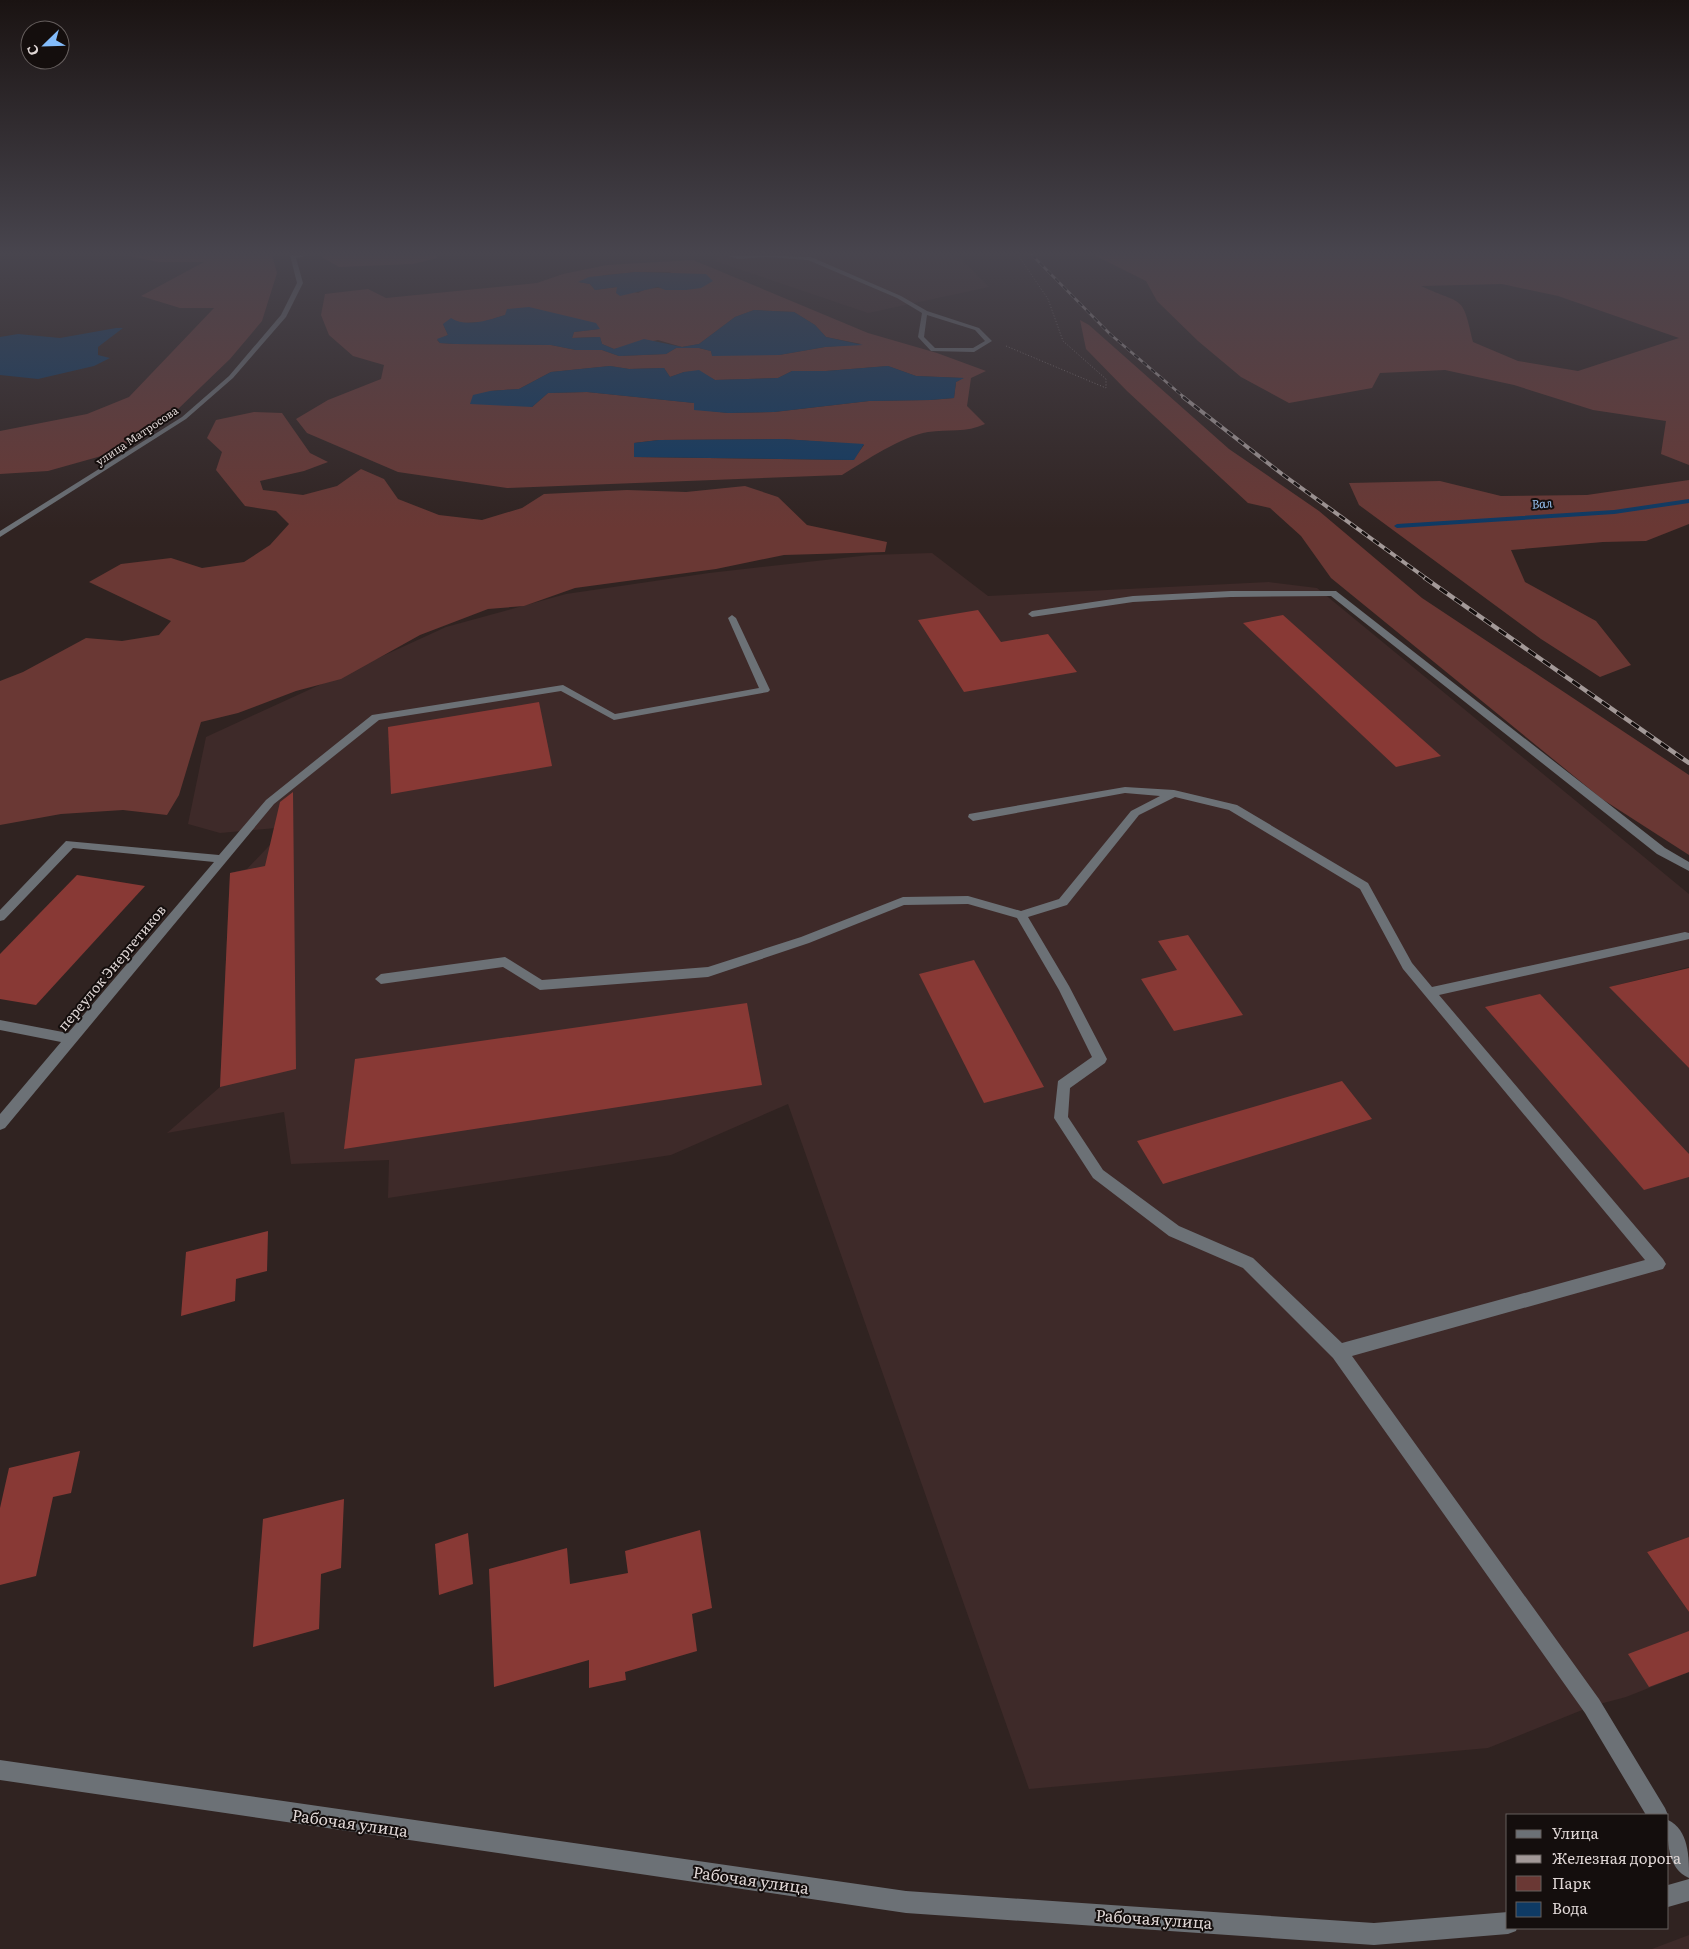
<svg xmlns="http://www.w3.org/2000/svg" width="1689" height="1949" font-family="Literata,serif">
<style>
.built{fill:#3e2a29}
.green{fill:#6a3834;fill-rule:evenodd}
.water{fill:#0e3a64}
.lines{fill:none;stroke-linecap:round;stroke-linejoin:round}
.stream{fill:#0e3a64;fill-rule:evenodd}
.building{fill:#883935}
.path{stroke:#817574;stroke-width:1;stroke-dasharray:1 2;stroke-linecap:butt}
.minor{fill:#6c7176;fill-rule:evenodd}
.rail-far2-casing{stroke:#a39998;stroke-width:2.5}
.rail-far1-casing{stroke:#a39998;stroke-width:4}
.rail-casing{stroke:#a39998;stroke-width:4.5}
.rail-far2{stroke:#140e0d;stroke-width:2;stroke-dasharray:5.5;stroke-linecap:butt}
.rail-far1{stroke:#140e0d;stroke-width:2.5;stroke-dasharray:7;stroke-linecap:butt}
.rail{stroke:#140e0d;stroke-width:3;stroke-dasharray:9;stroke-linecap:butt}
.labels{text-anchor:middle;stroke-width:4;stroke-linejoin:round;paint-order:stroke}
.far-street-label{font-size:11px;fill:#dfd6d5;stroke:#140e0d}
.far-water-label{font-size:12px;font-style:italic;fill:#98c4f5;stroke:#140e0d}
.street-label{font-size:14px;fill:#dfd6d5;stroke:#140e0d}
.near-street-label{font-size:16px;fill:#dfd6d5;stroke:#140e0d}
</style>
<rect width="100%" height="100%" fill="#302321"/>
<!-- built -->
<g class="built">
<path d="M721,255H957L989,287L868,313L715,261Z"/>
<path d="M932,553L988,596L1269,582L1317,588L1689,894V967L1610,987L1689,1068V1537L1647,1552L1689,1612V1672L1626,1697L1592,1706L1488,1748L1029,1789L788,1104L671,1155L388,1198L389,1160L291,1164L284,1112L167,1133L220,1087L230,873L247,869L287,827L220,833L188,824L206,737L446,627L566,594L709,573L870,555Z"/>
<path d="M1689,1935V1949H1652Z"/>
</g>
<!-- green -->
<g class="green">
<path d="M124,255H272L277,273L262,321L230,359L177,410L112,453L48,471L0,474V431L87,414L129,397L214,308H180L141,296L204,262H159Z"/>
<path d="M327,255H438L437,258L413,264L339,267L322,257Z"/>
<path d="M1094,255H1689V465L1661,454L1666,421L1593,410L1514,385L1445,370L1380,373L1372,388L1289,403L1241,377L1198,341L1157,301L1146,281ZM1502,284L1558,296L1679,338L1578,371L1518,361L1473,342C1462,293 1464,306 1421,286Z"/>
<path d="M693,260L868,333L937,353L986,371L971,378L967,406L985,424C966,433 948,429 928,432C902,436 865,461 842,475L507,488L398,472L307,433L296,419L328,400L381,379L384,365L353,356L329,335L321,315L325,294L368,289L386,298L537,283L563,274L607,265ZM637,272H670L686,290C669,290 653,284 638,293L617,287L595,290L590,284L579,282L605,275ZM754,310L794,312L815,325L826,337L861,344L825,347L779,355H712L711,351L699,348H676L666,354L619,356L602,350H576L551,345L455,344L440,343L437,340L448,335L443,324L483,322L505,315L599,329L574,332L572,338L600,337L602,344L614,349L658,340L682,347L699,344L735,317ZM610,366L629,369L664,368L670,377L684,372L699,371L715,380L778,378L792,371H826L888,366L916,376L963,378L956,382L954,398L930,400L869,401L774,412L728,413L694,409L695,403L587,392L548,393L532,407L490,391L519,389L551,372ZM783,439L864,445L853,460L634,457V443L659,440Z"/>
<path d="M1080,320L1089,325L1229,449L1319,511L1422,598L1689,775V855L1602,799L1331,578L1301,536L1270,508L1248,503L1127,391L1086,349Z"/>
<path d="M254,412L282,413L310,453L328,462L304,471L260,481L263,490L303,495L337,486L361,469L384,479L398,499L439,515L482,520L522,508L544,494L627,490L686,492L745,486L778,497L807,525L887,542L885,552L784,555L716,569L575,588L524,606L488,609L420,635L341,679L296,691L238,713L201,722L179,795L167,815L123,810L61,814L0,825V681L23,672L86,638L122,641L159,635L171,621L89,582L121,564L171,558L202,568L244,562L270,545L289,524L276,511L245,506L216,470L222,452L207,438L216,420Z"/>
<path d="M1689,480V524L1646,541L1603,542L1511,550L1525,582L1596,621L1631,665L1600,677L1541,639L1359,505L1349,483L1440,481L1501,496L1587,495Z"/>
</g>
<!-- water -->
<g class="water">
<path d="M636,272L706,274L713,281L701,288L686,290H665L658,287L620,296L616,293L617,287L595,290L590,284L578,282L589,277Z"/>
<path d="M529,307L596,323L600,329L574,332L572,338L600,337L602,344L614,349L644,339L682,347L699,344L735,317L754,310L794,312L815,325L826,337L863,345L825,347L779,355L712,356L711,351L699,348H676L666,354L619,356L602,350H576L551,345L455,344L440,343L437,339L448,335L443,324L451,318C466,328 489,320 505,315L507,309Z"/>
<path d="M116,328H123L98,347V355L110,358L94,366L38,379L0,375V337L18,334L60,338Z"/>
<path d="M610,366L629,369L664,368L670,377L684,372L699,370L715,380L778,378L792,371H826L888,366L916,376L964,378L956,382L954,398L930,400L869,401L774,412L728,413L694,410V403L587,392L548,393L532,407L470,404L473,395L490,391L519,389L551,372Z"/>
<path d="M783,439L864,444L854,460L634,457V443L659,440Z"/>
</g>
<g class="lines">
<!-- stream -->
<path class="stream" d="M1689,499V503L1614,514L1397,528L1394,526L1397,524L1614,510Z"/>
</g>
<!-- building -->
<g class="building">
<path d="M978,610L1001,642L1048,634L1077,672L964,692L918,620Z"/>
<path d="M1283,615L1441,756L1396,767L1243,623Z"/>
<path d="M539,702L552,766L391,794L388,727Z"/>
<path d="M293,792L296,1069L220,1087L230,873L265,866L280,802Z"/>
<path d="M77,875L145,886L36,1005L0,999V954Z"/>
<path d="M1188,935L1243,1015L1174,1031L1141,979L1177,970L1158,941Z"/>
<path d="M974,960L1044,1087L984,1103L919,974Z"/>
<path d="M1689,968V1068L1609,987Z"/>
<path d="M1540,994L1689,1154V1177L1644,1190L1485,1007Z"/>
<path d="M747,1003L762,1085L344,1149L355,1059Z"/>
<path d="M1342,1081L1372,1119L1163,1184L1137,1141Z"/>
<path d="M268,1231L267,1271L236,1279L235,1301L181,1316L186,1252Z"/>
<path d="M80,1451L71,1493L53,1497L36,1576L0,1585V1508L9,1468Z"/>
<path d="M344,1499L341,1568L321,1574L319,1629L253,1647L263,1519Z"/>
<path d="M700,1530L712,1608L692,1614L697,1651L625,1672L626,1680L589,1688V1660L494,1687L489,1569L567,1548L570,1584L628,1573L625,1551Z"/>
<path d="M468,1533L473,1584L439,1595L435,1544Z"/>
<path d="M1689,1537V1612L1647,1552Z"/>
<path d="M1689,1631V1672L1649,1687L1628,1654Z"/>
</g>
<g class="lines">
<!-- path -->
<path class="path" d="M1006,346L1106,388V379L1063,341L1048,299L1018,255"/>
<!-- minor -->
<g class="minor">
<path d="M290,255H309L296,258L303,283L286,317L233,378L186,419L0,537V531L182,417L229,376L281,315L297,283Z"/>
<path d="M725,255L811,257L901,296L927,311L979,328L992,341L974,352L931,351L918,337L922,313L897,298L808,260L767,257L738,259ZM927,315L975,330L985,341L973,348H935L924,337Z"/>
<path d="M1231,591H1336L1665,848L1689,862V871L1657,854L1331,596L1231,597L1133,602L1032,617L1028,614L1032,611L1133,596Z"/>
<path d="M732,615L736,618L770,690L768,692L614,720L561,691L379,720L274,804L5,1128L0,1130V1114L61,1042L0,1030V1020L68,1033L214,862L73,848L4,920L0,921V910L66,841L219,855L266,800L372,715L563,685L615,714L759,688L728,618Z"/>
<path d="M1125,787L1174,790L1237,805L1368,883L1412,963L1432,987L1685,932L1689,933V939L1685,940L1439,995L1663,1259L1666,1264L1663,1269L1352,1356L1599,1699L1665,1808L1668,1815V1817L1646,1815L1585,1713L1333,1358L1243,1268L1169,1236L1093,1178L1054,1118L1058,1081L1092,1057L1059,990L1017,918L968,904L904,905L809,943L708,977L540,990L503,967L381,984L375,979L381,974L505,957L542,980L708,967L801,937L903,897L968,896L1021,911L1059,899L1131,811L1160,796L1125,793L973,821L968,817L969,814ZM1175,797L1229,810L1360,889L1403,969L1645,1260L1342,1343L1253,1258L1179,1226L1103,1170L1068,1117L1070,1088L1105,1063L1107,1059L1069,986L1028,917L1067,905L1139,815Z"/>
<path d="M0,1760L906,1891L1374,1923L1508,1912V1928H1517L1516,1931L1508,1934L1374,1945L906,1913L0,1780Z"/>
<path d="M1668,1820C1689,1830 1689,1857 1689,1878C1667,1869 1667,1840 1668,1820Z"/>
<path d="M1689,1879V1901L1668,1907V1885Z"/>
</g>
<defs>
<path id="rail-far2" d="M1032,255L1110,334L1185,398"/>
<path id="rail-far1" d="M1183,397L1282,474L1427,579"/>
<path id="rail" d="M1425,578L1689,763"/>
</defs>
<!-- rail-far2 casing -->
<use href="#rail-far2" class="rail-far2-casing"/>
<!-- rail-far1 casing -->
<use href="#rail-far1" class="rail-far1-casing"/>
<!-- rail casing -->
<use href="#rail" class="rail-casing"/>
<!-- rail-far2 -->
<use href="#rail-far2" class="rail-far2"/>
<!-- rail-far1 -->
<use href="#rail-far1" class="rail-far1"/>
<!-- rail -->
<use href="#rail" class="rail"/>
</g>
<!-- sky -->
<linearGradient id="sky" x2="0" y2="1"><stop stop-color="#1a1312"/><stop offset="0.48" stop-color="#48454e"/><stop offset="1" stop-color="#48454e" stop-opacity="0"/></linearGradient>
<rect width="1689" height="528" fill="url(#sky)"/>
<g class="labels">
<!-- far-street labels -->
<g class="far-street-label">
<text transform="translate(137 436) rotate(-34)" y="4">улица Матросова</text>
</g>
<!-- far-water labels -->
<g class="far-water-label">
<text transform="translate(1542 504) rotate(-4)" y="4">Вал</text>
</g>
<!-- street labels -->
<g class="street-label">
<text transform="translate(112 968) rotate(-50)" y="5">переулок Энергетиков</text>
</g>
<!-- near-street labels -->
<g class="near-street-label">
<text transform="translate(350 1823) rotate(8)" y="6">Рабочая улица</text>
<text transform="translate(751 1880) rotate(8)" y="6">Рабочая улица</text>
<text transform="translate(1154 1919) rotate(4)" y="6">Рабочая улица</text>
</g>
</g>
<!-- legend -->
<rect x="1506" y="1814" width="162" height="115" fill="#140e0d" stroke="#655e5d"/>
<rect x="1516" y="1830" width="25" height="8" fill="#6c7176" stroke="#655e5d"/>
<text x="1552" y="1839" font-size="15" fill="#dfd6d5">Улица</text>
<rect x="1516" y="1855" width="25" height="8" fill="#a39998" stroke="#655e5d"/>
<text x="1552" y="1864" font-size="15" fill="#dfd6d5">Железная дорога</text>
<rect x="1516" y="1876" width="25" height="15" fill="#6a3834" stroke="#655e5d"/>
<text x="1552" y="1889" font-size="15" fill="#dfd6d5">Парк</text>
<rect x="1516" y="1902" width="25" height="15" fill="#0e3a64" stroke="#655e5d"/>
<text x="1552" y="1914" font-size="15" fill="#dfd6d5">Вода</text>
<!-- north arrow -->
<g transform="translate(45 45) rotate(247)"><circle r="24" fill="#140e0d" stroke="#655e5d"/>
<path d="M0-4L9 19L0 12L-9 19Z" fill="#83bcfb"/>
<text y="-8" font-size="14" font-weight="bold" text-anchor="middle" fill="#dfd6d5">С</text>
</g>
</svg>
